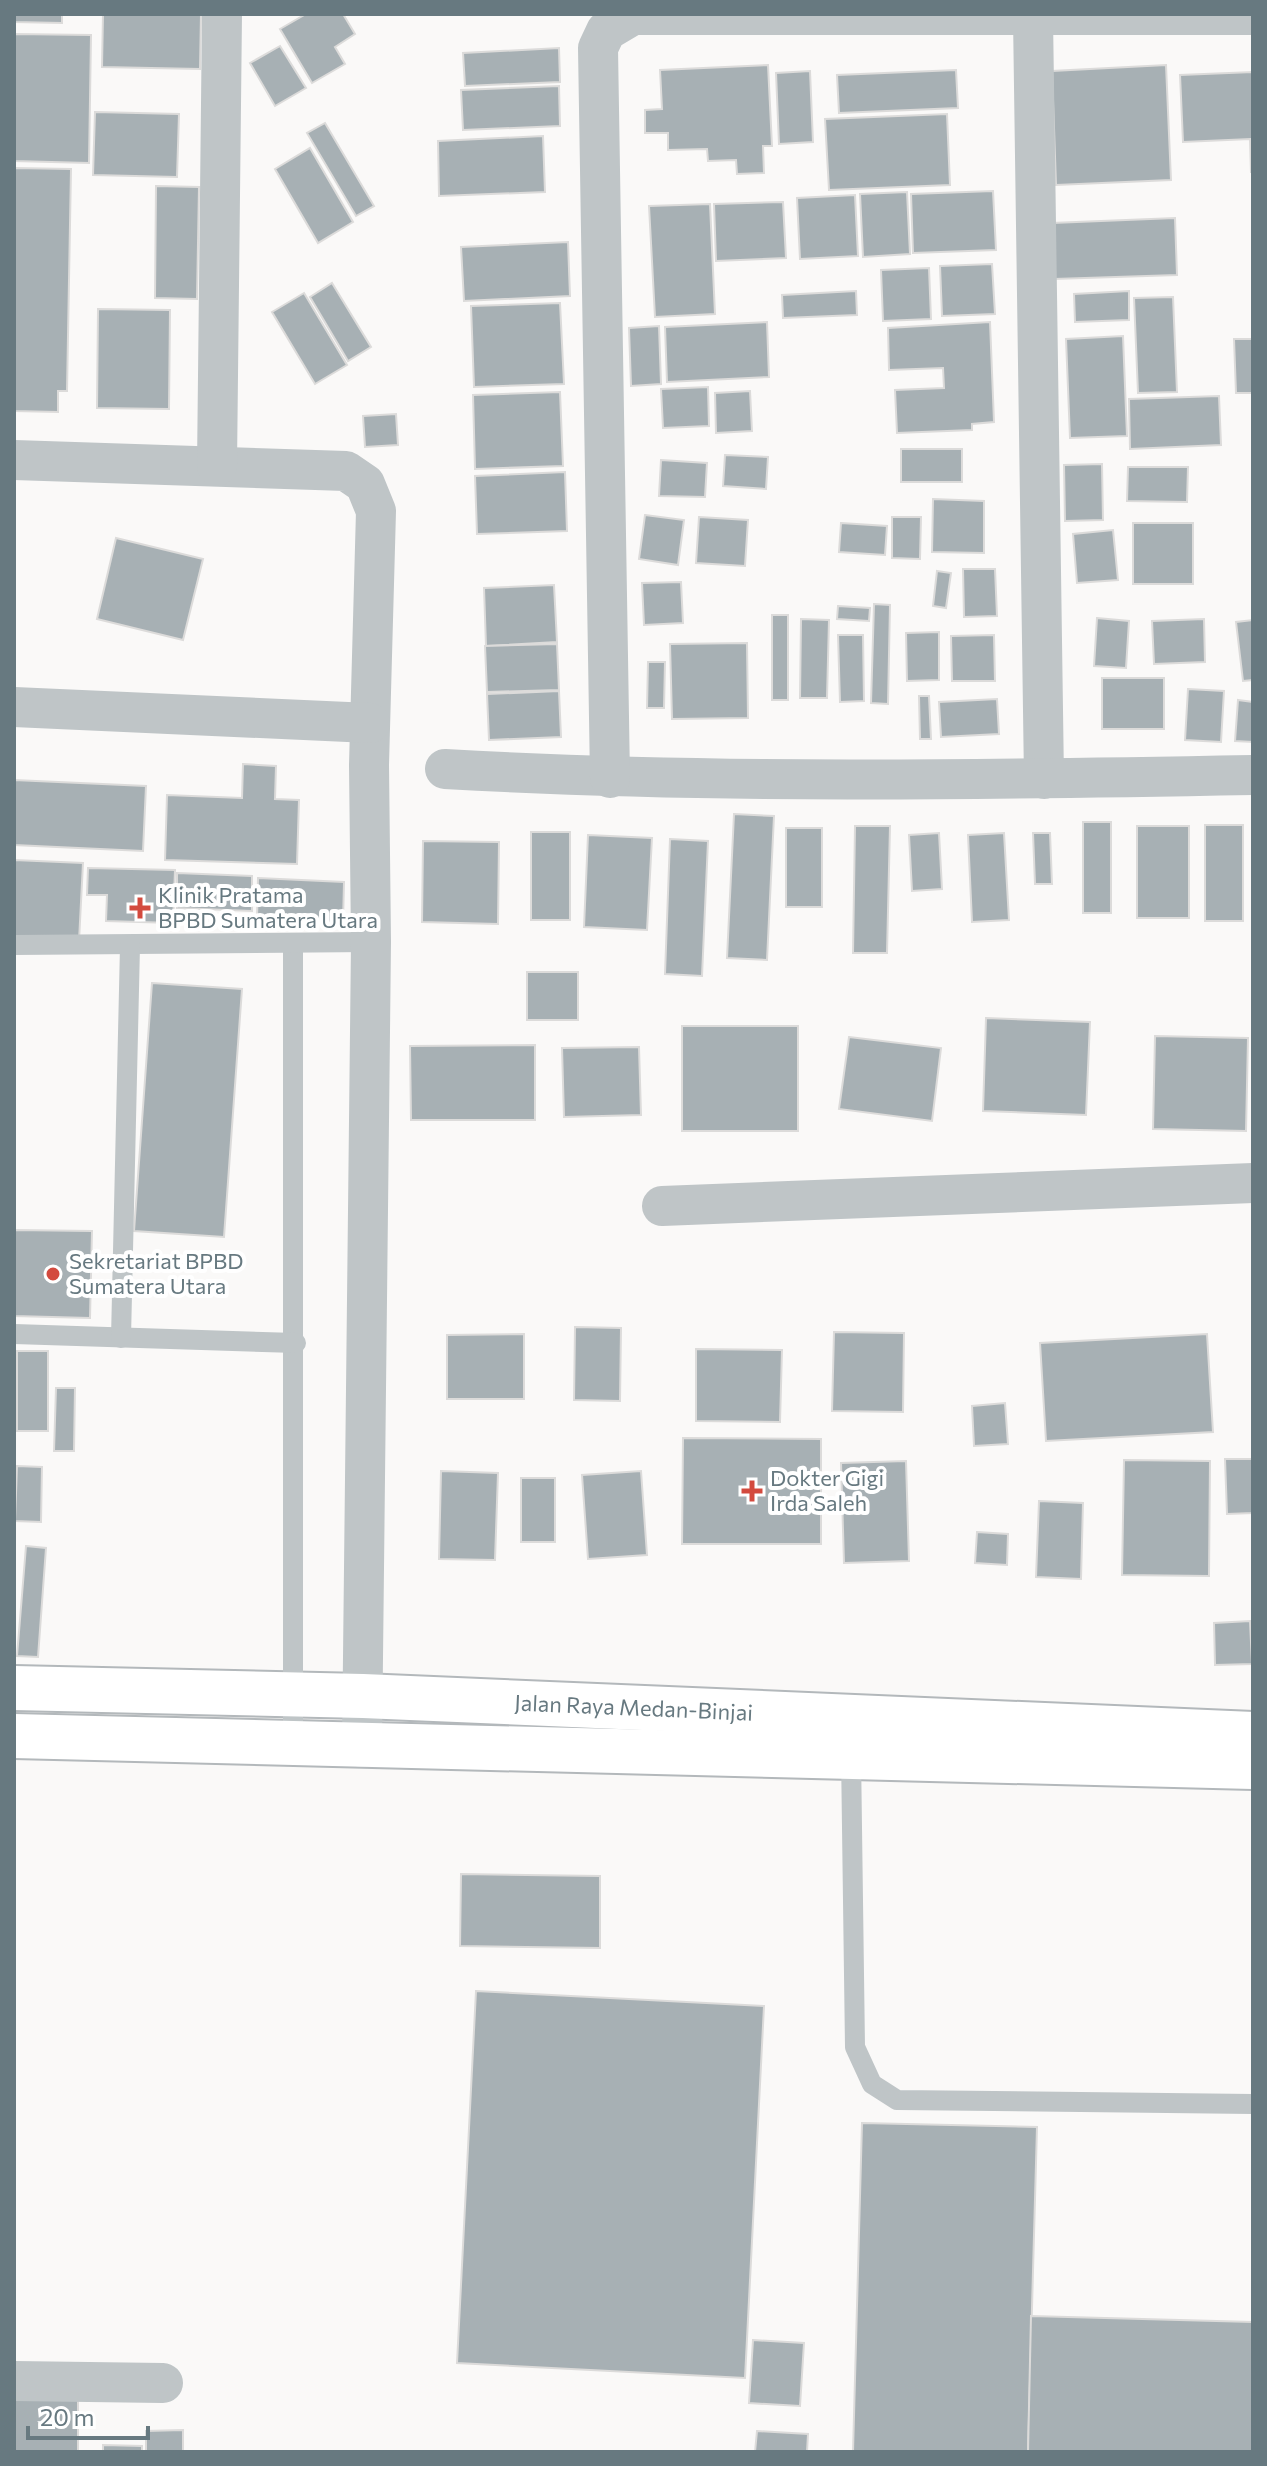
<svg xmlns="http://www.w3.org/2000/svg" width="1267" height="2466" font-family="Commissioner,sans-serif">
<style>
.building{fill:#a7b0b4;stroke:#dcdbda;stroke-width:2}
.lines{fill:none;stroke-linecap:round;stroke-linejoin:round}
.highway-casing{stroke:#b3b8bb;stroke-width:48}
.lane{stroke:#bfc5c7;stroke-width:20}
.street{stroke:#bfc5c7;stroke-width:40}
.highway{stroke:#fff;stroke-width:44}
.poi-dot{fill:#d34a3e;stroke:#fff;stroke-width:3}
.labels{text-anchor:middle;stroke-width:8;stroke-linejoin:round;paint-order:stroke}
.poi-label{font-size:22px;fill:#677980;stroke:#fff;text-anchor:start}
.street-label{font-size:22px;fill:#677980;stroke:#fff}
</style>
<rect width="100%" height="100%" fill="#faf9f8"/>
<!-- building -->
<g class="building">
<path d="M14,14H62V23L14,22Z"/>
<path d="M103,14H201L200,69L102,67Z"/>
<path d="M306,14H343L355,34L335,47L345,64L312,83L280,29Z"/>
<path d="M14,34L91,35L89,163L14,161Z"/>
<path d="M280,46L306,88L275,106L250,63Z"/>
<path d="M559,48L560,82L465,86L463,53Z"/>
<path d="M768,65L772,146H763L764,173L737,174L736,160L708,161L707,149L668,150V133H645V110L662,109L660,70Z"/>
<path d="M1166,65L1171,180L1056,185L1052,71Z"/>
<path d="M956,70L958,108L839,113L837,75Z"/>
<path d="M810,71L813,142L779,144L776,73Z"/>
<path d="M1253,72V172H1251L1250,139L1183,142L1180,75Z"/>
<path d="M559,86L560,126L463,130L461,90Z"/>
<path d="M95,112L179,114L177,177L93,175Z"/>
<path d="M947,114L950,185L829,190L825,119Z"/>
<path d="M325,123L374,206L356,216L307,133Z"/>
<path d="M543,136L545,192L439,196L438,141Z"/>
<path d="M310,148L353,222L318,243L275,169Z"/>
<path d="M14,168L71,169L67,391H58V412L14,411Z"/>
<path d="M156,186L199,187L197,299L155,298Z"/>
<path d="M993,191L996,250L913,253L911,194Z"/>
<path d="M907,192L910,254L863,257L860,194Z"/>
<path d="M855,195L858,256L800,259L797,198Z"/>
<path d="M783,202L786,258L716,261L714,204Z"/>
<path d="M710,204L715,314L655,317L649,206Z"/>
<path d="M1175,218L1177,275L1054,279L1052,223Z"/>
<path d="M568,242L570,296L464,301L461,247Z"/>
<path d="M992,264L995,314L942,316L940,266Z"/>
<path d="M929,268L931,319L883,321L881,270Z"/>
<path d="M332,283L371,347L348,361L310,297Z"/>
<path d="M856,291L857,315L783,318L782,295Z"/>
<path d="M1129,291V320L1075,322L1074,294Z"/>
<path d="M304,293L347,365L315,384L272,312Z"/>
<path d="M1173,297L1177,392L1138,393L1134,298Z"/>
<path d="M560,303L564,384L474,387L471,306Z"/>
<path d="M98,309L170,310L169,409L97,408Z"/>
<path d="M767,322L769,377L667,382L665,327Z"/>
<path d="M990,322L994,422L972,424V430L897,433L895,390L944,388L943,368L889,370L888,328Z"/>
<path d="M659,326L661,384L631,386L629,328Z"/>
<path d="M1123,336L1127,436L1070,438L1066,339Z"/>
<path d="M1234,339H1253V393H1236Z"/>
<path d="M708,387L709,426L663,428L661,389Z"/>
<path d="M750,391L752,431L716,433L715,393Z"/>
<path d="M560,392L563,466L475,469L473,395Z"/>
<path d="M1219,396L1221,445L1130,449L1129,399Z"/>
<path d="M396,414L398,445L365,447L363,416Z"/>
<rect x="901" y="449" width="61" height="33"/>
<path d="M725,455L768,457L766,489L723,486Z"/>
<path d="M661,460L707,463L705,497L659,496Z"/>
<path d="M1102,464L1103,520L1065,521L1064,465Z"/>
<path d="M1128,467H1188L1187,502L1127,501Z"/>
<path d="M565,472L567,531L477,534L475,476Z"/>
<path d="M933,499L984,501V553L932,552Z"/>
<path d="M645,515L684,520L678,565L639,559Z"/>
<path d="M699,517L748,520L745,566L696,563Z"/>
<path d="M892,517H921L920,559L892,558Z"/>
<path d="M841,523L887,526L885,555L839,552Z"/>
<rect x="1133" y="523" width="60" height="61"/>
<path d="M1113,530L1118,580L1077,583L1073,534Z"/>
<path d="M116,538L203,559L183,640L97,619Z"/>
<path d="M963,569H995L997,616L964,617Z"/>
<path d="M937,571L951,573L946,608L933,606Z"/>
<path d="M681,582L683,623L644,625L642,583Z"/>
<path d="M554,585L557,642L486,646L484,588Z"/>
<path d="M874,604L890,605L888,704L871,703Z"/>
<path d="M838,606L870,608L869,621L837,619Z"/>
<rect x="772" y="615" width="16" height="85"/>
<path d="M1097,618L1129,621L1126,668L1094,666Z"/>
<path d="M801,619L829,620L827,698H800Z"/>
<path d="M1204,619L1205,662L1154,664L1152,621Z"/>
<path d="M1253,620V680L1243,681L1236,622Z"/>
<path d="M939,632V680L907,681L906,633Z"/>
<path d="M838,635H863L864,701L840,702Z"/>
<path d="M994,635L995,681H952L951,636Z"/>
<path d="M747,643L748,718L672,719L670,644Z"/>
<path d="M557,644L559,690L487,692L485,646Z"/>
<path d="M648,662H665L664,708H647Z"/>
<rect x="1102" y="678" width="62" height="51"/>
<path d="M1188,689L1224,691L1221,742L1185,740Z"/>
<path d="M559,691L561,737L489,740L487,694Z"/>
<path d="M919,696H929L931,739H920Z"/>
<path d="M997,699L999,734L941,737L939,702Z"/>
<path d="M1238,700L1253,702V742L1235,741Z"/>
<path d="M243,764L276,766L275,799L299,800L297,864L165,860L167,795L242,798Z"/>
<path d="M14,780L146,786L143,851L14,845Z"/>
<path d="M734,814L774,816L767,960L727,958Z"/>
<rect x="1083" y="822" width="28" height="91"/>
<rect x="1205" y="825" width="38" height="96"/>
<path d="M855,826H890L887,953H853Z"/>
<rect x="1137" y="826" width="52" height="92"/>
<rect x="786" y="828" width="36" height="79"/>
<rect x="531" y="832" width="39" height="88"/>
<path d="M939,833L942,889L912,891L909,835Z"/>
<path d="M1004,833L1009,920L972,922L968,835Z"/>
<path d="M1033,833H1050L1052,884H1035Z"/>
<path d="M588,835L652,838L647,930L584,927Z"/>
<path d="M670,839L708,841L702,976L665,974Z"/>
<path d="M423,841L499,842L498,924L422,922Z"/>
<path d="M14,860L83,863L79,941L14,938Z"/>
<path d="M88,868L175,870L173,923L106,921L107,895H87Z"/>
<path d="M177,873L252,876V911L177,908Z"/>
<path d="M258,878L344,882L343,922L257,919Z"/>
<rect x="527" y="972" width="51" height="48"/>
<path d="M152,983L242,989L224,1237L134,1231Z"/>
<path d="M986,1018L1090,1022L1086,1115L983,1111Z"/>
<rect x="682" y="1026" width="116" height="105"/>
<path d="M1155,1036L1248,1038L1246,1131L1153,1129Z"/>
<path d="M849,1037L941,1048L932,1121L839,1109Z"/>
<path d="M535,1045V1120H411L410,1046Z"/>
<path d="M639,1047L641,1115L564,1117L562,1048Z"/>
<path d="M14,1230L92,1231L90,1318L14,1316Z"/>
<path d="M575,1327L621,1328L620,1401L574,1400Z"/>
<path d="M834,1332L904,1333L903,1412L832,1411Z"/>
<path d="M524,1334V1399H447V1335Z"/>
<path d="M1207,1334L1213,1432L1046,1441L1040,1343Z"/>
<path d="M696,1349L782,1350L780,1422L696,1421Z"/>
<rect x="17" y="1351" width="31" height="80"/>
<path d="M56,1388H75L74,1451H54Z"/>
<path d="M1005,1403L1008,1444L974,1446L972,1406Z"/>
<path d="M683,1438L821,1439V1544H682Z"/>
<path d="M1225,1459H1253V1513L1227,1514Z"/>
<path d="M1124,1460L1210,1461L1209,1576L1122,1575Z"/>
<path d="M906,1461L909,1561L844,1563L841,1463Z"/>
<path d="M17,1466L42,1467L41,1522L15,1521Z"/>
<path d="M441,1471L498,1473L495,1560L439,1559Z"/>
<path d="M641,1471L647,1555L588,1559L582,1475Z"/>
<rect x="521" y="1478" width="34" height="64"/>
<path d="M1039,1501L1083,1503L1081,1579L1036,1577Z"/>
<path d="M977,1532L1008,1534L1007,1565L975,1563Z"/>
<path d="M26,1546L46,1548L38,1657L17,1656Z"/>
<path d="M1250,1621L1252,1664L1215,1665L1214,1623Z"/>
<path d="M461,1874L600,1876V1948L460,1946Z"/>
<path d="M476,1991L764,2006L745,2378L457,2363Z"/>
<path d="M862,2123L1037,2127L1028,2452H853Z"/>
<path d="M1031,2316L1253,2322V2452H1028Z"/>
<path d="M753,2340L804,2343L800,2406L749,2403Z"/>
<rect x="14" y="2398" width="64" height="54"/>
<path d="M183,2430V2452H146V2431Z"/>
<path d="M757,2431L808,2434L807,2452H755Z"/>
<path d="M103,2445L142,2446V2452H103Z"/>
</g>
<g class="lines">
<defs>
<g id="highway">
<path id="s1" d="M14,1688L363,1696L1253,1734"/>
<path d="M14,1736L1253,1767"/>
</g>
</defs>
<!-- highway casing -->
<use href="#highway" class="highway-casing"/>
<!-- lane -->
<g class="lane">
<path d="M293,943V1745"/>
<path d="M14,945L371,942"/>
<path d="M14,1334L296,1343"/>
<path d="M121,1338L130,946"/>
<path d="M851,1754L855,2047L872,2084L897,2100L1253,2104"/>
</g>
<!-- street -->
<g class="street">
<path d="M1033,17L1044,779"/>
<path d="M14,460L346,471L365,484L376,511L369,765L371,942L362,1747"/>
<path d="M217,466L222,14"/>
<path d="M14,707L370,723"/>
<path d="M445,769C714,784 984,780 1253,775"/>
<path d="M610,778L598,48L606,31L633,15H1253"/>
<path d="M662,1206L1253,1183"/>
<path d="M14,2381L163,2383"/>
</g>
<!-- highway -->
<use href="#highway" class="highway"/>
</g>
<!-- markers -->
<g class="poi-dot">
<path d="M136 896h8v8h8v8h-8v8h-8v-8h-8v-8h8z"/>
<circle cx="53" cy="1274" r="8"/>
<path d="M748 1479h8v8h8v8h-8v8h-8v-8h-8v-8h8z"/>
</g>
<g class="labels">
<!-- poi labels -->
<g class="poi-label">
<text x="158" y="903">Klinik Pratama<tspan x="158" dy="25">BPBD Sumatera Utara</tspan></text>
<text x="69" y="1269">Sekretariat BPBD<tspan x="69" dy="25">Sumatera Utara</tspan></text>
<text x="770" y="1486">Dokter Gigi<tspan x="770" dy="25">Irda Saleh</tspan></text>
</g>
<!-- street labels -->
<g class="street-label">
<text dy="8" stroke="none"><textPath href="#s1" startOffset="620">Jalan Raya Medan-Binjai</textPath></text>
</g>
</g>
<!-- border -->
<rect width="1267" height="2466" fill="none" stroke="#677980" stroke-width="32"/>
<!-- scale -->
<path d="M28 2426v12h120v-12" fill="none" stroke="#677980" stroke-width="4"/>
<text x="40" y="2426" font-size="24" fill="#677980" stroke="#ffffff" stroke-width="6" paint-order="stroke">20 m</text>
</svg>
